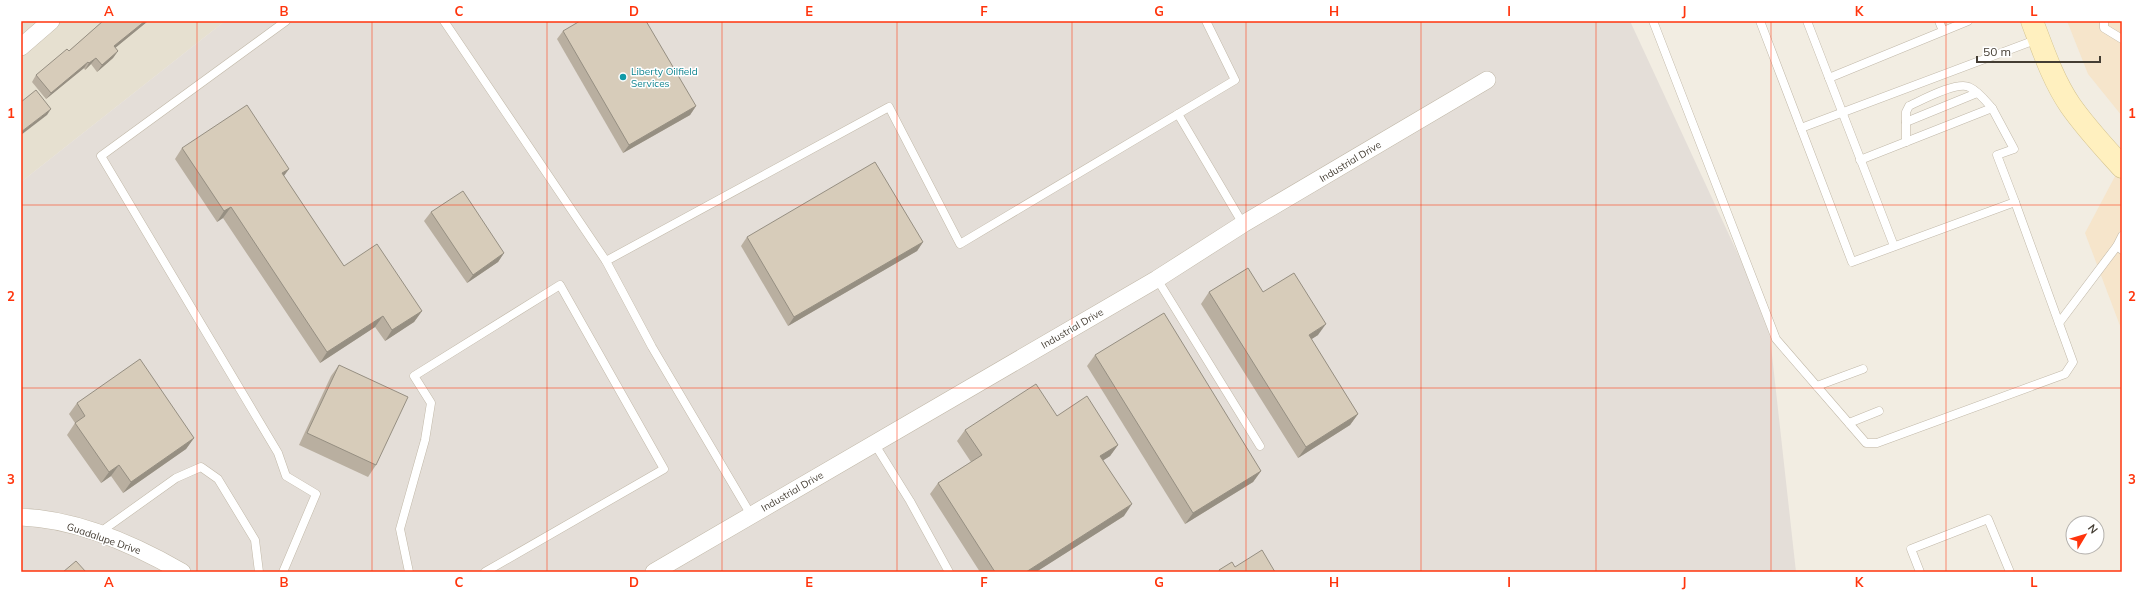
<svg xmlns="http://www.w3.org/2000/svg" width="2143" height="593" font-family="Mulish,sans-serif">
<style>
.residential{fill:#e6e0d0}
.commercial{fill:#f6e5cb}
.industrial{fill:#e4ded8}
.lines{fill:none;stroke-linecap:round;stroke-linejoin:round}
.service-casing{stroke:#c1b8a8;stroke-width:9}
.minor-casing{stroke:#c1b8a8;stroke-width:18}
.secondary-casing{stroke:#d4c38f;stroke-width:23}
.service{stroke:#fff;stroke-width:8}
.minor{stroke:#fff;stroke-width:17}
.secondary{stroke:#fff0bf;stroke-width:22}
.wall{fill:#b9afa0}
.shaded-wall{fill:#968f82}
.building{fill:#d7ccba;stroke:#968f82}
.grid{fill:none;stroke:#ff340c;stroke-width:1;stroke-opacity:0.55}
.culture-dot{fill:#0f9aa8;stroke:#fff;stroke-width:1.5}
.labels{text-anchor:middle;stroke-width:3;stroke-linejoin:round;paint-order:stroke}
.culture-label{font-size:10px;fill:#0d838f;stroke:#fff;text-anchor:start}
.street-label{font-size:10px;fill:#443d33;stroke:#fff}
.neatline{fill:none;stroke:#ff340c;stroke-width:1.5}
.grid-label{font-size:13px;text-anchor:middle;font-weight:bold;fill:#ff340c}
</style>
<rect width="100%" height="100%" fill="#f2ede2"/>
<!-- residential -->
<path class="residential" d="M21,21H225L21,182Z"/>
<!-- commercial -->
<g class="commercial">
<path d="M2067,21H2122V116L2088,74Z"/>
<path d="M2122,163V331L2085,233Z"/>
</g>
<!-- industrial -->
<path class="industrial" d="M225,21H1630L1768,319L1796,572H21V182Z"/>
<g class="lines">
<defs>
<g id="service">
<path d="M444,21L606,261"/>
<path d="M1653,21L1776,339L1866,443H1877L2065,374L2073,362L2015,202L1852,262L1760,21"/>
<path d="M1807,21L1894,246"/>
<path d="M1939,21L1943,31"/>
<path d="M2104,21V28L2122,39"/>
<path d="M1829,78L1968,21"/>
<path d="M1178,114L1243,224"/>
<path d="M1906,122L1977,93"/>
<path d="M1801,128L2038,39"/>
<path d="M1906,142V112L1909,106C1922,100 1957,81 1969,87C1978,91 1985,100 1992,108"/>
<path d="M1860,160L1992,108L2014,149L1997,155L2015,202"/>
<path d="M2122,236L2117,246L2122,250"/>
<path d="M1157,279L1260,446"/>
<path d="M2059,323L2117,246"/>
<path d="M1817,386L1863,369"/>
<path d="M1849,423L1879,411"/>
<path d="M874,443L910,501L949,572"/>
<path d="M751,515L652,347L606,261L889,107L960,244L1235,80L1206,21"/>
<path d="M99,533L176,478L201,467L218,479L255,540L259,572"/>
<path d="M283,572L316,494L286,476L278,453L101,156L286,21"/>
<path d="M409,572L400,529L425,440L431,403L414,376L560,285L664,469L485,572"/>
<path d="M1920,572L1911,549L1988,519L2010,572"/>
</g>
<g id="minor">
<path d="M21,47L51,21"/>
<path d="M21,517C76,519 135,545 182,572"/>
<path d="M654,572L1157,279L1243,224L1487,80"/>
</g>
<path id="secondary" d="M2032,21C2043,50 2053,80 2070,105C2086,128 2104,147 2122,167"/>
</defs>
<!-- service casing -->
<use href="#service" class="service-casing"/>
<!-- minor casing -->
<use href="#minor" class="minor-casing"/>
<!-- secondary casing -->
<use href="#secondary" class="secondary-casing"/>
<!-- service -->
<use href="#service" class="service"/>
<!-- minor -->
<use href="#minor" class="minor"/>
<!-- secondary -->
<use href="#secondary" class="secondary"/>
</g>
<!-- wall -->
<g class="wall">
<path d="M103,21H148L115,48L118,51L113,58L97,72L91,64L85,70L84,68L46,99L32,82L36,75L69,51Z"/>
<path d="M563,31L696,106L690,115L623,153L557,39Z"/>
<path d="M182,148L284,176L344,266L422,311L414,322L385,341L375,327L320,363L223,218L217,222L175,159Z"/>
<path d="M431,212L504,253L498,262L467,283L424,221Z"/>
<path d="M747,237L923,242L917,251L788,326L741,246Z"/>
<path d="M1209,292H1263L1318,335L1311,339L1358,414L1350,425L1298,458L1201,304Z"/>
<path d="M1095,355L1261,471L1253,482L1185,524L1087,366Z"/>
<path d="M339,365L376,465L368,477L299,445L331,376Z"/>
<path d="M77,403L194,438L186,449L123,493L111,476L101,483L67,435L75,423L69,414Z"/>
<path d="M1057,416L1118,445L1110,456L1103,460L1124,516L1036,572H980L930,494L938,483L971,462L957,441L965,430Z"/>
</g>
<!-- shaded-wall -->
<g class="shaded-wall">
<path d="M145,21H148L109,53L114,46Z"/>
<path d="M118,51L113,58L97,72L102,65Z"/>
<path d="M96,58L91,64L85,70L89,63Z"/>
<path d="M88,62L84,68L46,99L51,93Z"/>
<path d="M696,106L690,115L623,153L629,145Z"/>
<path d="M51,109L47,115L21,135V132Z"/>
<path d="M289,169L281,180L282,173Z"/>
<path d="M231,207L223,218L217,222L224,211Z"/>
<path d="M923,242L917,251L788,326L794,317Z"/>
<path d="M504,253L498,262L467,283L473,275Z"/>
<path d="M422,311L414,322L385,341L392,330Z"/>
<path d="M383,316L375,327L320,363L327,352Z"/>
<path d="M1326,324L1318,335L1301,346L1309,335Z"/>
<path d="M1358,414L1350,425L1298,458L1306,447Z"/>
<path d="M194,438L186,449L123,493L131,482Z"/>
<path d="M1118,445L1110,456L1093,467L1100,456Z"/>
<path d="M119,465L111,476L101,483L109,472Z"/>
<path d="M1261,471L1253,482L1185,524L1193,513Z"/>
<path d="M1132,504L1124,516L1036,572H1026Z"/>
</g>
<!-- building -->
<g class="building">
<path d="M103,21H145L114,46L118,51L102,65L96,58L89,63L88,62L51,93L36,75L67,49L69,51Z"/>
<path d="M580,21H646L696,106L629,145L563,31Z"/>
<path d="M36,90L51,109L21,132V102Z"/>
<path d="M247,105L289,169L282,173L344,266L377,244L422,311L392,330L383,316L327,352L231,207L224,211L182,148Z"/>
<path d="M875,162L923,242L794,317L747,237Z"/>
<path d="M463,191L504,253L473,275L431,212Z"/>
<path d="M1248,268L1263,292L1294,273L1326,324L1309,335L1358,414L1306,447L1209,292Z"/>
<path d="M1164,313L1261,471L1193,513L1095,355Z"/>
<path d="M140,359L194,438L131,482L119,465L109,472L75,423L85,416L77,403Z"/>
<path d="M339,365L408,397L376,465L307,433Z"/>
<path d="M1036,384L1057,416L1087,396L1118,445L1100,456L1132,504L1026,572H995L938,483L982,455L965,430Z"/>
<path d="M1262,550L1275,572H1220L1219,570L1232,562L1235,567Z"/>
<path d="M76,561L86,572H63Z"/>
</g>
<!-- grid -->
<path class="grid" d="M197,21V572M372,21V572M547,21V572M722,21V572M897,21V572M1072,21V572M1246,21V572M1421,21V572M1596,21V572M1771,21V572M1946,21V572M21,205H2122M21,388H2122"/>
<!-- markers -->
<circle class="culture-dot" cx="623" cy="77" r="4"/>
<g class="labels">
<!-- culture labels -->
<g class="culture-label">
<text x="631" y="75">Liberty Oilfield<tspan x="631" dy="12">Services</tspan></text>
</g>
<!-- street labels -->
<g class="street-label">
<text transform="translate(1350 161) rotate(-31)" y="4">Industrial Drive</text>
<text transform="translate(1072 328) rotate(-30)" y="4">Industrial Drive</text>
<text transform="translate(792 491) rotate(-30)" y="4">Industrial Drive</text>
<text transform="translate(104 538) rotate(19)" y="4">Guadalupe Drive</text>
</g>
</g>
<!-- border -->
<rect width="2143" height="593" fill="none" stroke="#ffffff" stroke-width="44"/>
<!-- north arrow -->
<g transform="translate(2085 535) rotate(52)"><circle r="19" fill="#ffffff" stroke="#b4b1ad"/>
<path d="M0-3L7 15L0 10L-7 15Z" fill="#ff340c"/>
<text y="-6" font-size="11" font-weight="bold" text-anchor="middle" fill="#443d33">N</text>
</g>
<!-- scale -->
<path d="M1977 56v6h123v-6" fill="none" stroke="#443d33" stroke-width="2"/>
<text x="1983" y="56" font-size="12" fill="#443d33" stroke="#ffffff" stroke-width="3" paint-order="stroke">50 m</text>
<rect x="22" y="22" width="2099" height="549" class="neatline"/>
<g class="grid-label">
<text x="109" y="16">A</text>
<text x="284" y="16">B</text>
<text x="459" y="16">C</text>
<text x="634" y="16">D</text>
<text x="809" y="16">E</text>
<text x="984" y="16">F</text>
<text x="1159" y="16">G</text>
<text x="1334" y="16">H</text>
<text x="1509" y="16">I</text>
<text x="1684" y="16">J</text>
<text x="1859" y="16">K</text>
<text x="2034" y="16">L</text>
<text x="11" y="118">1</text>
<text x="2132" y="118">1</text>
<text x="11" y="301">2</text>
<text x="2132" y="301">2</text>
<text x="11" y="484">3</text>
<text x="2132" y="484">3</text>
<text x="109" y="587">A</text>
<text x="284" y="587">B</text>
<text x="459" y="587">C</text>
<text x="634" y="587">D</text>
<text x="809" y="587">E</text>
<text x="984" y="587">F</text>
<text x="1159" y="587">G</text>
<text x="1334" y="587">H</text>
<text x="1509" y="587">I</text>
<text x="1684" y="587">J</text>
<text x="1859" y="587">K</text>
<text x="2034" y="587">L</text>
</g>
</svg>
